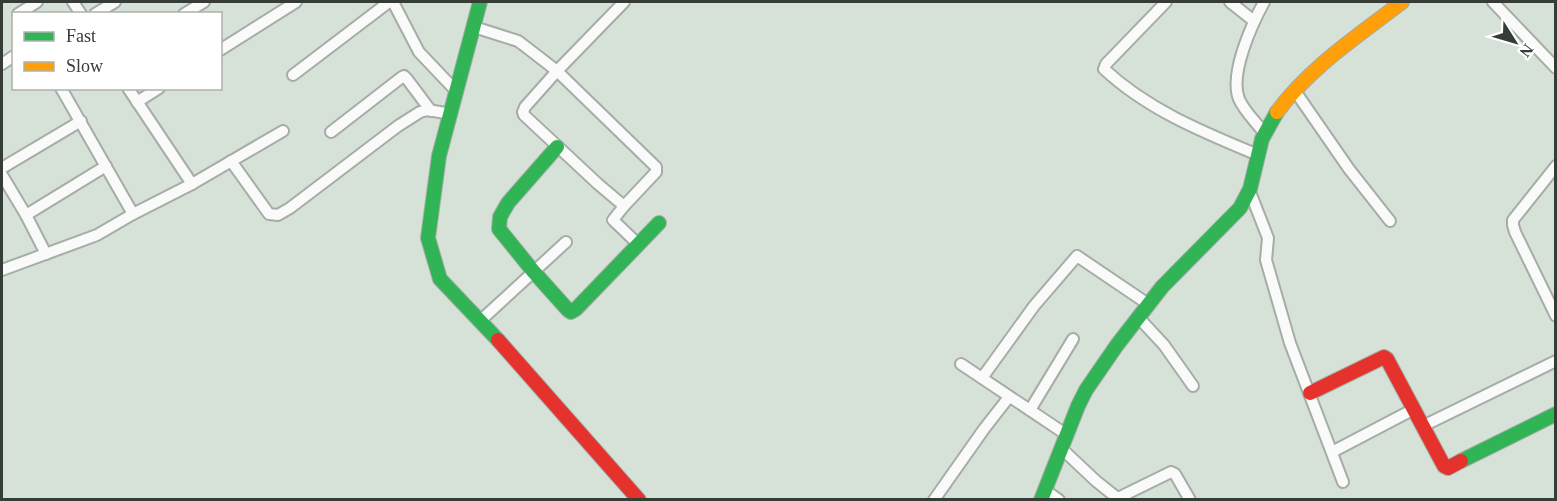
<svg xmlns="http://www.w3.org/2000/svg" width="1557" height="501" font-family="'Times New Roman',serif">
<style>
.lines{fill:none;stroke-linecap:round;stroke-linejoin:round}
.street-casing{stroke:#a5ada6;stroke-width:14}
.fast-casing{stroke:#a5ada6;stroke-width:16}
.slow-casing{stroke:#a5ada6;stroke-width:16}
.jam-casing{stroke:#a5ada6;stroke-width:16}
.street{stroke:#f9faf9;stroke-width:10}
.fast{stroke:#30b455;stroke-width:14}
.slow{stroke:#ff9f0a;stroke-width:14}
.jam{stroke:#e5322d;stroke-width:14}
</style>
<rect width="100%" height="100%" fill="#d6e1d8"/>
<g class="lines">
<defs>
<g id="street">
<path d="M73,2L81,14"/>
<path d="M393,2L419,52L457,92"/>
<path d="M1166,2L1106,64L1104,69C1148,110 1203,132 1258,155"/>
<path d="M1230,2L1254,21"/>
<path d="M1264,2C1252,24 1229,74 1239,99C1244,111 1256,122 1264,133"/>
<path d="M1493,2L1556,68"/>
<path d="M18,14L37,2"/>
<path d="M95,14L115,2"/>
<path d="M184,14L204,2"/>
<path d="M474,27L518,41L526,47L557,71L656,167V172L624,206L613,220L638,244"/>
<path d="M220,50L296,2"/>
<path d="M2,64L14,56"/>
<path d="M293,75L389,2"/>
<path d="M61,88L133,214"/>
<path d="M128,88L192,184"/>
<path d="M1295,91L1349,169L1390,221"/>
<path d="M137,102L159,88"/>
<path d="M331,132L402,77L404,76L407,79L431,111"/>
<path d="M231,161L269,214L278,215L290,208L398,126L420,112L428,110L451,114"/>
<path d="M1556,166L1513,220V225L1515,232L1556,316"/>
<path d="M2,168L81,121"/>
<path d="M2,175L26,215L46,254"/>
<path d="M1250,192L1268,238L1266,260L1290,343L1343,482"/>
<path d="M624,206L598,184L524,115L523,112L525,107L557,71L624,2"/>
<path d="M26,215L106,166"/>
<path d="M2,270L97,235L133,214L192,184L283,131"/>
<path d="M1138,317L1164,345L1193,386"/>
<path d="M480,321L566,242"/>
<path d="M961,364L1067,435"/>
<path d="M982,378L1034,306L1077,256L1148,304"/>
<path d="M1030,410L1073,339"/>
<path d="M1423,426L1556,361"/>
<path d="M1062,449L1096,481L1116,497H1120L1171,472L1175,474L1190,500"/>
<path d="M1332,452L1414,409"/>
<path d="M1045,490L1059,500"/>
<path d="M934,500L984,429L1009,397"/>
</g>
<g id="fast">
<path d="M480,2L439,156L428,238L440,279L498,340"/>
<path d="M557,147L508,203L500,217L499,229L533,271L568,310L571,312L576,309L659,223"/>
<path d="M1461,461L1556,414"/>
<path d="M1041,500L1078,406L1086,390L1117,345L1162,287L1240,208L1250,189L1262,139L1277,112"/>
</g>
<path id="slow" d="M1277,112C1310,67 1358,36 1402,2"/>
<g id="jam">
<path d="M498,340L639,500"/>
<path d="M1310,393L1384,357L1387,359L1444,466L1448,468L1461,461"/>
</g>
</defs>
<!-- street casing -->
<use href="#street" class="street-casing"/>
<!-- fast casing -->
<use href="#fast" class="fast-casing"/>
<!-- slow casing -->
<use href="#slow" class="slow-casing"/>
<!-- jam casing -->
<use href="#jam" class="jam-casing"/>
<!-- street -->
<use href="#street" class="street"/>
<!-- fast -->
<use href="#fast" class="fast"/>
<!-- slow -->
<use href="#slow" class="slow"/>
<!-- jam -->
<use href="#jam" class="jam"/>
</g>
<!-- border -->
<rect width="1557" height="501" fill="none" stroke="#353d36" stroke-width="6"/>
<!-- legend -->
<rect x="12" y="12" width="210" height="78" fill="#ffffff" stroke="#aeb1af" stroke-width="1.5"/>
<rect x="24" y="32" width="30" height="9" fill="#30b455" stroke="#aeb1af" stroke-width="1.5"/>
<text x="66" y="42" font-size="18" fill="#353d36">Fast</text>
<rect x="24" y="62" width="30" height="9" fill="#ff9f0a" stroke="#aeb1af" stroke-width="1.5"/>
<text x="66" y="72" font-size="18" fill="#353d36">Slow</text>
<!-- north arrow -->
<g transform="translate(1515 42) rotate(127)" stroke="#ffffff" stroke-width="4.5" paint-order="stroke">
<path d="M0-4.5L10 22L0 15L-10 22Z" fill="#353d36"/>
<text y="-9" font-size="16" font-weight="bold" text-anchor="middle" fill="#353d36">N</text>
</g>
</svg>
